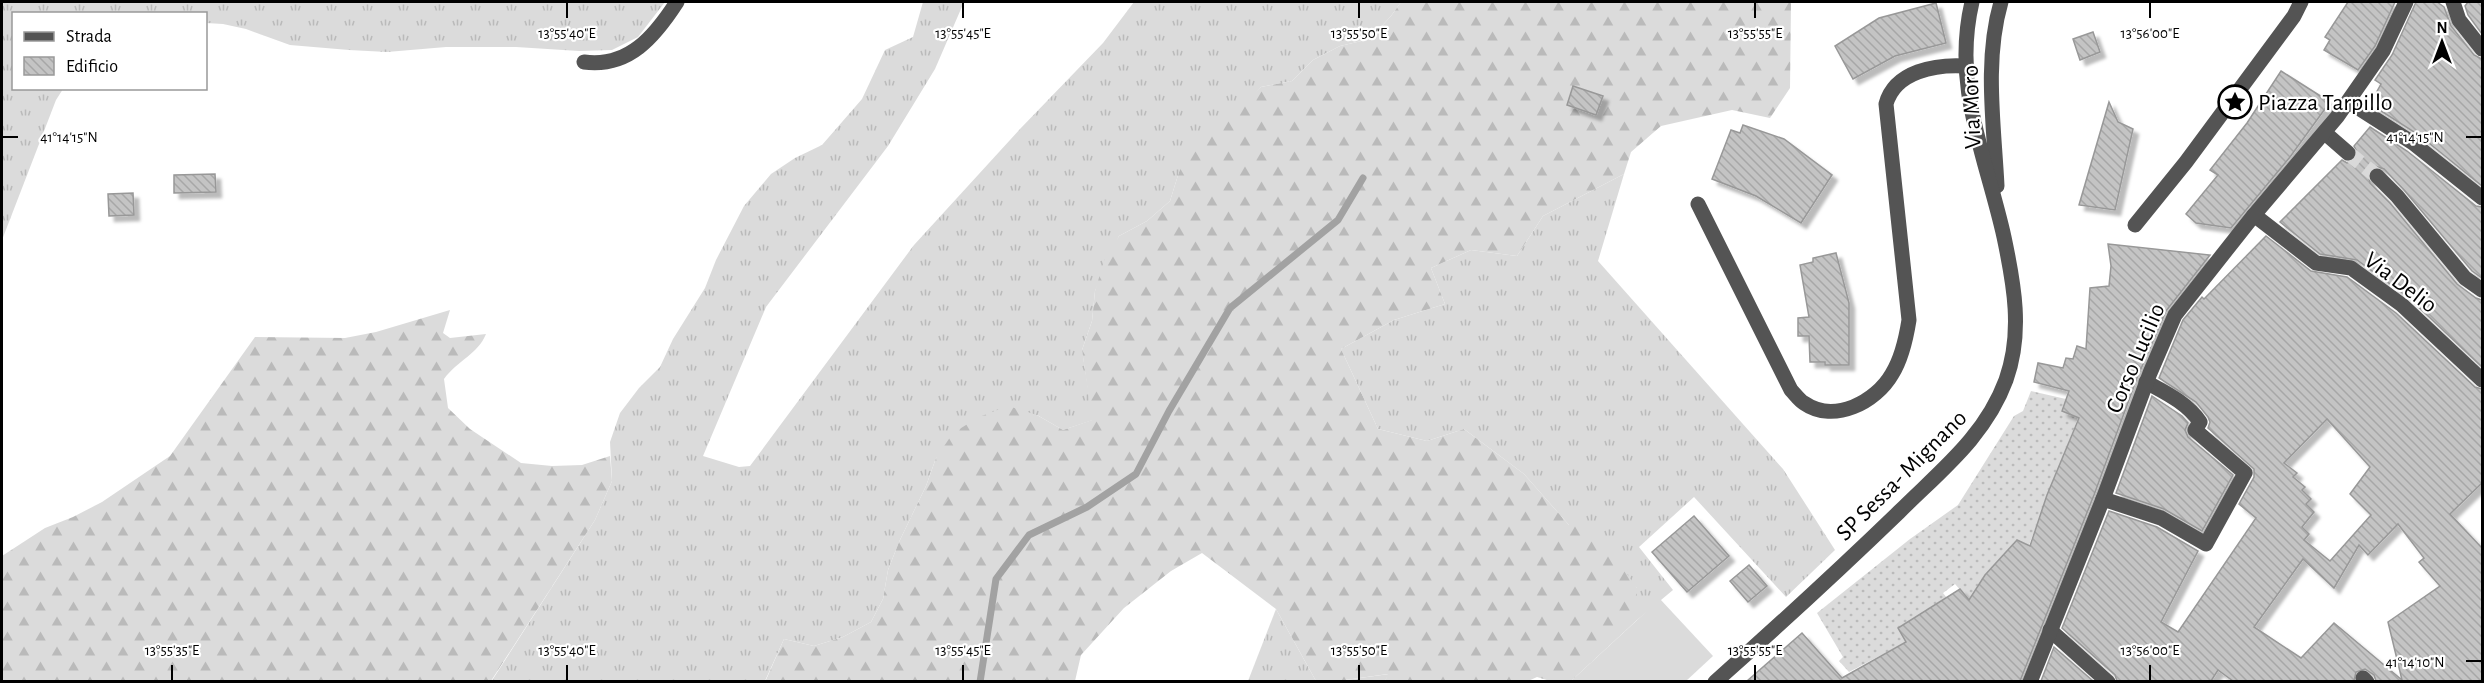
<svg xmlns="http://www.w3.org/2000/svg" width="2484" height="683" font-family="'Alegreya Sans',sans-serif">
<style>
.grass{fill:url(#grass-tufts)}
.forest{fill:url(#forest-firs)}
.garden{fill:url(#garden-dots)}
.pitch{fill:#dbdbdb}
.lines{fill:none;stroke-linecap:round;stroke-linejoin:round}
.stream{stroke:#a2a2a2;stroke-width:7}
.building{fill:url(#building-back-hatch);stroke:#989898;stroke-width:1.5;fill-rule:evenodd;filter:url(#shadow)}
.minor-tunnel{stroke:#d9d9d9;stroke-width:15;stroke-dasharray:15 8;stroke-linecap:butt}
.minor{stroke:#545454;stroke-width:15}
.ticks{fill:none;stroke:#000;stroke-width:2}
.labels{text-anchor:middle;stroke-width:4.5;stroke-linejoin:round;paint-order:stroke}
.poi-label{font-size:24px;fill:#000;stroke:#fff;text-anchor:start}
.street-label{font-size:24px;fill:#000;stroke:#fff}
.ticks-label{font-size:15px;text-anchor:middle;fill:#000;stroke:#fff;stroke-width:4.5;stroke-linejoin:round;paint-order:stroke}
</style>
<defs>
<pattern id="grass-tufts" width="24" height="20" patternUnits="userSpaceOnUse" patternTransform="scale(1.5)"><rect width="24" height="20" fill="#dbdbdb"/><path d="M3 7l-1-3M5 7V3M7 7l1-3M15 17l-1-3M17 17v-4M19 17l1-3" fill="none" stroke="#bababa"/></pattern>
<pattern id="forest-firs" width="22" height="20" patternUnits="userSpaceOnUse" patternTransform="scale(1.5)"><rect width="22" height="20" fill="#dbdbdb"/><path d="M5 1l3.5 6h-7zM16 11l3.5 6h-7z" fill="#bababa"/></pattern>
<pattern id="garden-dots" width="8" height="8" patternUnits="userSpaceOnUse" patternTransform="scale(1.5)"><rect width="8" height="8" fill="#dbdbdb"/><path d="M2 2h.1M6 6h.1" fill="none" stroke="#bababa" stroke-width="1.8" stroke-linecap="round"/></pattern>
<pattern id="building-back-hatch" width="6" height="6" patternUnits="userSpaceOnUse" patternTransform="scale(1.5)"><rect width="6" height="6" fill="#c4c4c4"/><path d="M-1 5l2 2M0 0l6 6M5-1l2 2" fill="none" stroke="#a7a7a7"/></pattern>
<filter id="shadow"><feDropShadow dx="5.5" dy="5.5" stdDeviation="1.5" flood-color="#0004"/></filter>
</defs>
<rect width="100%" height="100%" fill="#fff"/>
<!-- grass -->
<g class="grass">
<path d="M2,2H665L638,37L612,50L579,51L516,47H446L387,52L349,50L290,45L246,29L223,24L206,23V14H14V88L63,89L56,100L2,240Z"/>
<path d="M923,2H964L935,69L888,146L766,307L703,456L739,467L750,466L914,245L1020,129L1103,43L1134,2H1401L1391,16L1370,39L1340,46L1313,60L1292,81L1261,87L1179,172L1170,201L1147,221L1119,236L1095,291L1092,321L1082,350L1093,420L1063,430L1037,415L936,458L926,486L899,542L888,570L883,599L871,622L843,637L814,646L784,639L765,681L491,682L595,520L612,481L610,442L620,413L639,388L660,367L673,339L705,288L716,260L744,206L771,174L795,158L822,145L862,99L885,50L913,37Z"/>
<path d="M1624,174L1598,261L1783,469L1835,550L1786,597L1694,497L1639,547L1673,590L1637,620V588L1569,525L1524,474L1464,429L1427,441L1378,429L1341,349L1394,320L1445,304L1431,268L1471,250L1517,256L1543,216Z"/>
<path d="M1276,609L1316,681H1248Z"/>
<path d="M1389,674L1385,681H1338Z"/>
</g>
<!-- forest -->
<g class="forest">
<path d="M1401,2H1795L1791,3L1790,88L1770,118L1732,110L1661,126L1631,152L1624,174L1543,216L1517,256L1471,250L1431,268L1445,304L1394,320L1341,349L1378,429L1427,441L1464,429L1524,474L1569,525L1589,521L1637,588V620L1571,681H1550L1537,677L1526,682L1385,681L1388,674L1338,681H1316L1276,609L1202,553L1171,571L1124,608L1081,655L1075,681L765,682L784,639L814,646L843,637L871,622L883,599L888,570L899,542L926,486L936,458L953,433L979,417L1008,406L1037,415L1063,430L1092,420L1082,350L1092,321L1095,291L1104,261L1119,236L1147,221L1170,201L1179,172L1193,146L1261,87L1292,81L1313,60L1340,46L1370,39L1391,16Z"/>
<path d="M450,310L443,333L450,338L486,334C478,354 458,360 444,379L448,408L470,429L521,463L552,466L582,465L610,456L612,481L595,520L491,681H2V556L45,528L73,517L102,502L170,456L255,337L345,338L376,332Z"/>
</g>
<!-- garden -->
<path class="garden" d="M2031,391L2066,399L2062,411L2078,418L2029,545L2016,540L1985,575L1969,600L1955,584L1943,593L1947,598L1898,628L1906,642L1849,672L1839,661L1843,657L1817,613L1910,539L1958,505L2014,416L2023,411Z"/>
<!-- pitch -->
<path class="pitch" d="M1660,599L1713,656L1686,681H1571Z"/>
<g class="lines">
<!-- stream -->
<path class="stream" d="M980,682L996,579L1029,535L1087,507L1136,474L1169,411L1230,308L1338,220L1363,178"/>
</g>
<!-- building -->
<g class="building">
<path d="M2348,2H2395L2375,46L2358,70L2324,50L2330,40L2325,37Z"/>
<path d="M2416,2H2437L2444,7L2451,26L2474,55L2482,59V186L2419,135L2370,104L2381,84L2375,80L2392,55Z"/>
<path d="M2468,2H2482V34L2468,15L2465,6Z"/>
<path d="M1936,3L1946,43L1895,56L1853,79L1835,46L1879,18Z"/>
<path d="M2093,32L2100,52L2080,60L2073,39Z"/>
<path d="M2281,71L2330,102L2290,157L2231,228L2196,223L2186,214L2218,175L2210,170L2247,123Z"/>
<path d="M1573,86L1603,96L1596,115L1567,105Z"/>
<path d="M2109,102L2118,122L2133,129L2115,210L2079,205Z"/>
<path d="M1743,125L1784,139L1832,175L1801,223L1756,196L1712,179L1731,130L1740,133Z"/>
<path d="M2370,127L2407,151L2476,206L2482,207V278L2472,271L2404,190L2384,169L2375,166L2368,173L2370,183L2390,203L2457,284L2476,298L2482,300V367L2409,298L2357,260L2320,254L2280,222L2342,160L2347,163L2355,160L2358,154L2354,146Z"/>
<path d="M215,174L216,192L174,193V175Z"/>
<path d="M133,193L134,215L109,216L108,194Z"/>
<path d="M2266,236L2311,271L2347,277L2396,313L2475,387L2482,389V483L2450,514L2482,548V681H2376L2374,675L2365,669L2356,672L2354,681H2233L2218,670L2211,681H2117L2115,675L2062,628L2109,511L2157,527L2198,551L2161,622L2178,632L2256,518L2239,504L2254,477V469L2208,428L2210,422L2208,417L2196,402L2159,378L2183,320L2202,297L2204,299ZM2327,419L2370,467L2350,494L2371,515L2330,561L2304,540L2309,534L2302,527L2314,512L2306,504L2311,499L2302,490L2305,487L2293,477L2297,473L2284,463ZM2398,524L2424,558L2419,562L2440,586L2388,622L2402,680L2334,623L2301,658L2254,627L2303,559L2334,588L2359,545L2368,555Z"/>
<path d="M2108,244L2210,255L2166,311L2137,378L2094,495L2020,681H1747L1802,633L1842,678L1906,642L1898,628L1960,589L1969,600L1985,575L2017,540L2030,546L2047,495L2079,418L2062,411L2069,391L2034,382L2038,363L2063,368L2066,358L2073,359L2077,346L2086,349L2090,288L2109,286L2111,266Z"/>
<path d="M1836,253L1849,303V365H1825V362H1810L1809,336H1798V318L1809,317L1800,265L1813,262V258Z"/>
<path d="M2152,396L2182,416L2188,423L2185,430L2188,437L2233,475L2202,531L2164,509L2116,493Z"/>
<path d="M1694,516L1729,556L1687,592L1652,552Z"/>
<path d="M1749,565L1767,586L1748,602L1730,581Z"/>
<path d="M2054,647L2093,681H2041Z"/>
</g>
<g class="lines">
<!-- minor-tunnel -->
<path class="minor-tunnel" d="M2348,153L2377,176"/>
<!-- minor -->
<g class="minor">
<path d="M2453,2L2459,20L2482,49"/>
<path d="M584,62C629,68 655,36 677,2"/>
<path d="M2349,102L2413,143L2482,198"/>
<path d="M2325,133L2348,153"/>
<path d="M2377,176L2397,196L2465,278L2482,290"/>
<path d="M1997,186C1994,125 1984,61 2001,2"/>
<path d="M1698,204L1791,390C1795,394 1799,400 1804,403C1834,424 1876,402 1892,374C1902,358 1906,339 1909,320L1886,104C1895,71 1936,64 1966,66"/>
<path d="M2254,215L2316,263L2351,268L2402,305L2482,380"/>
<path d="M2135,225L2186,162L2294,16L2301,2"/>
<path d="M2103,499L2161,518L2206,544L2245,473L2195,430L2200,422C2187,403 2166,393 2146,382"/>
<path d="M2050,630L2108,682"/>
<path d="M2363,678L2367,682"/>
<path d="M1715,682C1778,626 1839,570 1899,512C1940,471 1985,437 2006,380C2023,333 2014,284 2004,237C1986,156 1952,87 1972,2"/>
<path d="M2030,682L2103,499L2150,373L2175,315L2254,215L2337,117L2383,51L2406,2"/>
</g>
</g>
<!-- ticks -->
<path class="ticks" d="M567,3V18M963,3V18M1359,3V18M1755,3V18M2150,3V18M3,137H18M2466,137H2481M2466,661H2481M172,665V680M567,665V680M963,665V680M1359,665V680M1755,665V680M2150,665V680"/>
<!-- icons -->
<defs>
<symbol id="sight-ring" viewBox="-11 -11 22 22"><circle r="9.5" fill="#fff" stroke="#000" stroke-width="1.5"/><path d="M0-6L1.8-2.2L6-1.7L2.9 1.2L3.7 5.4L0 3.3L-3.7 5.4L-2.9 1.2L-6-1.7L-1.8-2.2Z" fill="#000"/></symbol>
</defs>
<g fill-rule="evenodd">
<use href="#sight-ring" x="2216" y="83" width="38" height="38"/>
</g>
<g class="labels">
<!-- poi labels -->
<g class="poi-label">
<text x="2258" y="110">Piazza Tarpillo</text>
</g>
<!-- street labels -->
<g class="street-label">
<text transform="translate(1971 107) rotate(-92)" y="8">Via Moro</text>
<text transform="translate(2401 282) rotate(37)" y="8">Via Delio</text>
<text transform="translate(2135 358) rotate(-67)" y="8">Corso Lucilio</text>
<text transform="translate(1901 475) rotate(-45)" y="8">SP Sessa- Mignano</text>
</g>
</g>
<g class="ticks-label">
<text x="567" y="38">13°55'40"E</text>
<text x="963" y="38">13°55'45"E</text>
<text x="1359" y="38">13°55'50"E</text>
<text x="1755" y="38">13°55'55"E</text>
<text x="2150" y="38">13°56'00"E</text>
<text x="69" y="142">41°14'15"N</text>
<text x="2415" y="142">41°14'15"N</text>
<text x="172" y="655">13°55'35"E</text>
<text x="567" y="655">13°55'40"E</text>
<text x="963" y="655">13°55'45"E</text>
<text x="1359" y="655">13°55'50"E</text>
<text x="1755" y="655">13°55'55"E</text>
<text x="2150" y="655">13°56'00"E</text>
<text x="2415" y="667">41°14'10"N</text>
</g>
<!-- border -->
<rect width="2484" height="683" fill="none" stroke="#000000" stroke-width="6"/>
<!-- legend -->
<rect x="12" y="12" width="195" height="78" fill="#ffffff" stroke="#999999" stroke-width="1.5"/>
<rect x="24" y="32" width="30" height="9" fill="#545454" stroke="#999999" stroke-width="1.5"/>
<text x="66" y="42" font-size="18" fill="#000000">Strada</text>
<rect x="24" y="57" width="30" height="18" fill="url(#building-back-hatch)" stroke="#999999" stroke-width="1.5"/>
<text x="66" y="72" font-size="18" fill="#000000">Edificio</text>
<!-- north arrow -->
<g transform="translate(2442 42)" stroke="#ffffff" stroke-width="4.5" paint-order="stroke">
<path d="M0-4.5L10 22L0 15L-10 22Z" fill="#000000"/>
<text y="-9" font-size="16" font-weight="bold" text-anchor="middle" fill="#000000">N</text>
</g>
</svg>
